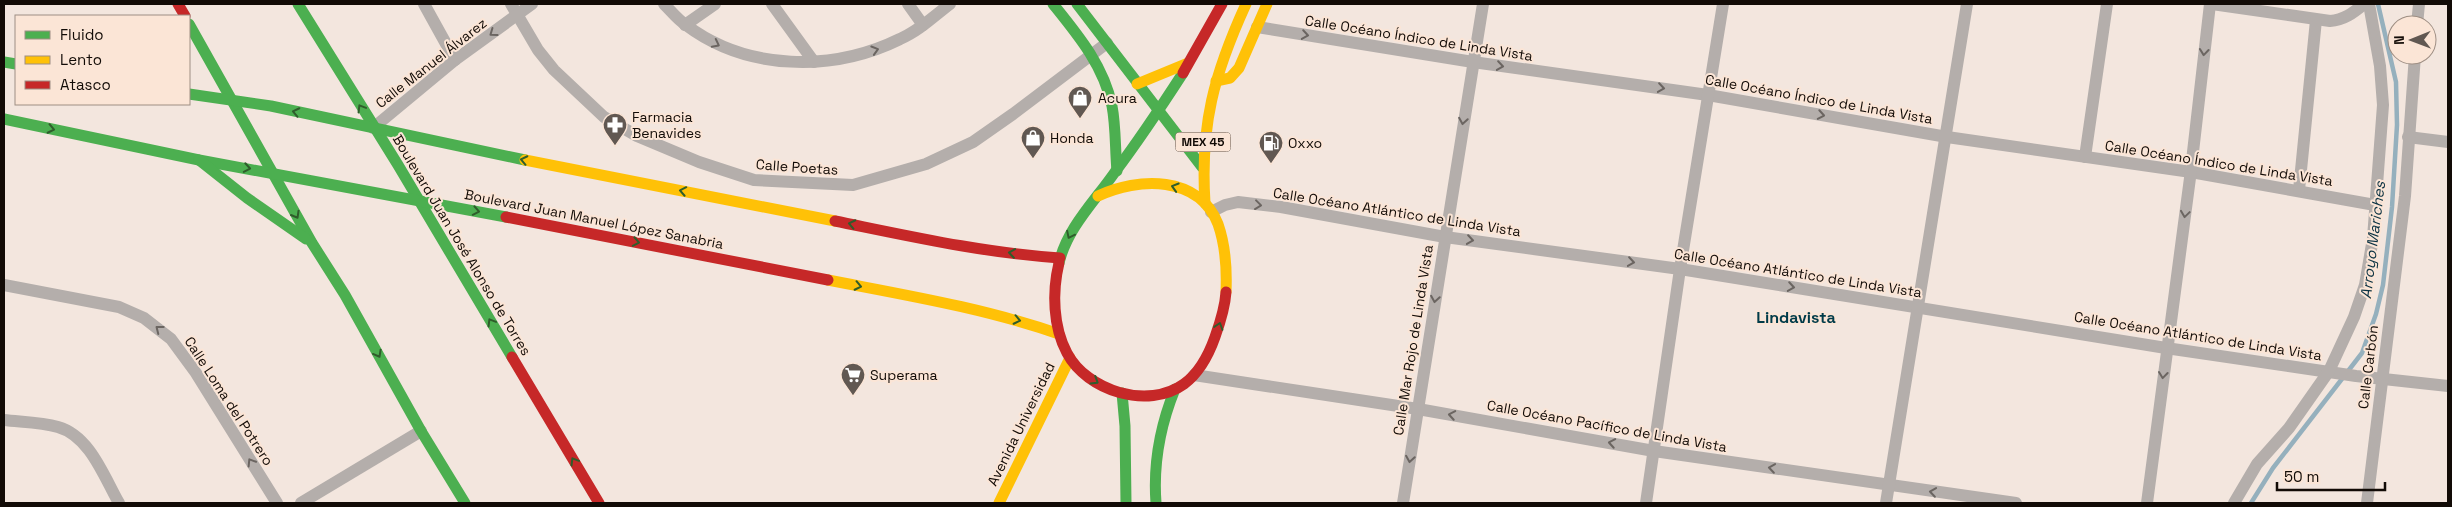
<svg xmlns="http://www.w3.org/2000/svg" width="2452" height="507" font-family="'Space Grotesk',sans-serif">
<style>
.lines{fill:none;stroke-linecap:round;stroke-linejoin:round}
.stream{stroke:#95b0bd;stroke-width:4.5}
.street{stroke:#b4aeab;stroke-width:12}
.fast{stroke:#4caf50;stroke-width:11}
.slow{stroke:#ffc107;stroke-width:11}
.jam{stroke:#c62828;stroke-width:11}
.oneway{stroke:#6b6561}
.oneway2{stroke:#2f5d2b}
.labels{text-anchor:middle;stroke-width:4;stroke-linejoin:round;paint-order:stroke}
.shield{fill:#fbe5d6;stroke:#584c44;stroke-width:1}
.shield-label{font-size:12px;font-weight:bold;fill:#120b06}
.street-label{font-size:14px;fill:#120b06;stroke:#fbe5d6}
.poi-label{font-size:14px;fill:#120b06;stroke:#fbe5d6;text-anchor:start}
.water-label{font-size:15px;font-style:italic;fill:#093142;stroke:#fbe5d6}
.quarter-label{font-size:16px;font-weight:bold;fill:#003b49;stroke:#fbe5d6}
</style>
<rect width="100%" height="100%" fill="#f3e6de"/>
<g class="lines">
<!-- stream -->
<path class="stream" d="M2251,503L2273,468L2362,353L2376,314L2383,285L2392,207L2397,125L2396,82L2378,4"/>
<!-- street -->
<g class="street">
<path d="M424,4L455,60"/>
<path d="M511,4L538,50L554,70L604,117L637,136L699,162L754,180L853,185L926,164L973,142L1013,114L1107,43"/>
<path d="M664,4C671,11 678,20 686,25C747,71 833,72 900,39C919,31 934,16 950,4"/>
<path d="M772,4L814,62"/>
<path d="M908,4L923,25"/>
<path d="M2212,4L2330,21C2344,20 2353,13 2364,4"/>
<path d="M685,25L715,4"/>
<path d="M2417,25L2419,4"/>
<path d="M1257,27L1473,62L1708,95L1947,137L2191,172L2375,205"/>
<path d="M373,128L455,60L532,4"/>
<path d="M2408,137L2448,142"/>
<path d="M2085,157L2107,4"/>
<path d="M2299,190L2316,20"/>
<path d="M1211,212L1225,205L1238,202L1281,207L1445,237L1680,269L2166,348L2356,376L2448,386"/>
<path d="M4,285L119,307L144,318L171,339L196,373L277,503"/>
<path d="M1194,375L1418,409L1654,451L2016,503"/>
<path d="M4,420C21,422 41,422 58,427C90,436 104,477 119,503"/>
<path d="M301,503L421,431"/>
<path d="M1403,503L1483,4"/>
<path d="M1646,503L1680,269L1723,4"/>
<path d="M1886,503L1967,4"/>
<path d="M2147,503L2190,178L2210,4"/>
<path d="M2234,503L2257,464L2289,428L2329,371L2354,317L2365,285L2373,238L2383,105L2380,66L2369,4"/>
<path d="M2367,503L2405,196L2415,55"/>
</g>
<!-- fast -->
<g class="fast">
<path d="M298,4L398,165L512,357"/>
<path d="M1053,4C1078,35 1104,66 1112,106C1116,127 1115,149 1117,171"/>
<path d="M1077,4L1202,167"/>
<path d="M189,24L312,243L345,295L421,431L465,503"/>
<path d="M4,62L16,64"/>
<path d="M189,94L271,106L525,160"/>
<path d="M4,119L199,160L506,217"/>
<path d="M199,160L247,198L306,239"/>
<path d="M1059,263C1067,228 1095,201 1115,172C1139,140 1161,107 1183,73"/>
<path d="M1122,393L1125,426L1126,503"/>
<path d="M1156,503C1153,463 1160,426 1175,389"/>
</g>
<!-- slow -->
<g class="slow">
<path d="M1216,81L1230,78L1239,68L1267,4"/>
<path d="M1137,84L1188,63"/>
<path d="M525,160L835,221"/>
<path d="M1098,196C1138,177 1199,175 1218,224C1226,247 1227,269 1226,292"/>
<path d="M1205,203C1200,125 1214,74 1246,4"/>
<path d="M828,280C905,295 984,308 1059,334"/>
<path d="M999,503L1070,358"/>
</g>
<!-- jam -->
<g class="jam">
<path d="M178,4L185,16"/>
<path d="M1183,73L1222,4"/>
<path d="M506,217L828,280"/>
<path d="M835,221C909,236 984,253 1060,258"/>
<path d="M1059,263C1052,292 1053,327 1067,353C1087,391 1148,410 1184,384C1199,373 1209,354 1215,337C1220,323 1225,308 1226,292"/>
<path d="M512,357L599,503"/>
</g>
</g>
<!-- one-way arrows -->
<defs><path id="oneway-chevron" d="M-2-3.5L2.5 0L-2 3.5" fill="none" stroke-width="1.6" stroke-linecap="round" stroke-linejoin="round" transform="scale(1.25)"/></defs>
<g class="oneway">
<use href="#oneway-chevron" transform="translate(493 33) rotate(144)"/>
<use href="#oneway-chevron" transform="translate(1305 35) rotate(9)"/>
<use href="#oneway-chevron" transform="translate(716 44) rotate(27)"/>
<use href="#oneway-chevron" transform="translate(875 50) rotate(-17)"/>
<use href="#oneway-chevron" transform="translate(2204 52) rotate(96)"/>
<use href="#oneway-chevron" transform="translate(1500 66) rotate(8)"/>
<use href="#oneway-chevron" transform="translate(1661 88) rotate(8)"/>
<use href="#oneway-chevron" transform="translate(1821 115) rotate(10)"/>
<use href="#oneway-chevron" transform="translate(1463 121) rotate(99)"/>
<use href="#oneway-chevron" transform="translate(1258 205) rotate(7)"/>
<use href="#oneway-chevron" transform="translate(2185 214) rotate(98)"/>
<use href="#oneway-chevron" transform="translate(1470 240) rotate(8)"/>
<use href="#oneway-chevron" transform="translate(1631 262) rotate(8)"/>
<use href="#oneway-chevron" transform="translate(1791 287) rotate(9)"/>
<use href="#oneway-chevron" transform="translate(1435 299) rotate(99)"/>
<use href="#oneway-chevron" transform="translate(159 329) rotate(-142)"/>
<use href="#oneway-chevron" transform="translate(2163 375) rotate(97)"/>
<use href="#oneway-chevron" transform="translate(1452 415) rotate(-170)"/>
<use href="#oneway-chevron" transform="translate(1612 443) rotate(-170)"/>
<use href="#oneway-chevron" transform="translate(1410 459) rotate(99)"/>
<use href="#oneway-chevron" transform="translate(251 462) rotate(-122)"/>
<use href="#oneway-chevron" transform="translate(1772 468) rotate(-172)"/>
<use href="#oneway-chevron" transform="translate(1933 492) rotate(-172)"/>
</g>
<g class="oneway2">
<use href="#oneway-chevron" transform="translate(361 108) rotate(-121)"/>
<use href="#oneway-chevron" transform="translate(296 112) rotate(-168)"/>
<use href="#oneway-chevron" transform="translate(51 129) rotate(12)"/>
<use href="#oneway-chevron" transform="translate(524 160) rotate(-168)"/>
<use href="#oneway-chevron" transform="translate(247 168) rotate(10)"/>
<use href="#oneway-chevron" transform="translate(1175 187) rotate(-163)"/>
<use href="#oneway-chevron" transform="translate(683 191) rotate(-169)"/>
<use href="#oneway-chevron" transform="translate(476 211) rotate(11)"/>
<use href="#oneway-chevron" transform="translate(296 215) rotate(60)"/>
<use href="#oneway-chevron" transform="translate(852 224) rotate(-168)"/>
<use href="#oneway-chevron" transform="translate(1070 235) rotate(116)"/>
<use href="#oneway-chevron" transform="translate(636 242) rotate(11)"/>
<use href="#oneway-chevron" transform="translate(1012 253) rotate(-172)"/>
<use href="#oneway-chevron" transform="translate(858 286) rotate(12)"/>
<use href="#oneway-chevron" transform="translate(1017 320) rotate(12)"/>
<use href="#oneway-chevron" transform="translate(491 322) rotate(-121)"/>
<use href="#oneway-chevron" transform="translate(1219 326) rotate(-72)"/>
<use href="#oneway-chevron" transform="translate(378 354) rotate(61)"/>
<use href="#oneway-chevron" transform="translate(1095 381) rotate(32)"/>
<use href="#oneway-chevron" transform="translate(574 461) rotate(-121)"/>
</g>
<!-- icons -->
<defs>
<symbol id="shop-pin" viewBox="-11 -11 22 30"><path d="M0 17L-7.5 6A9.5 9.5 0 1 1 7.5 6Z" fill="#615852" stroke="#fbe5d6"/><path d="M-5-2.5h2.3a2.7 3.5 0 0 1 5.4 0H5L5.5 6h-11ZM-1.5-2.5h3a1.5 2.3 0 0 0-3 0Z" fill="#fff"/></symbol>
<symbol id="pharmacy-pin" viewBox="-11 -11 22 30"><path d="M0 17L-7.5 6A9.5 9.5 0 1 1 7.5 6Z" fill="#615852" stroke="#fbe5d6"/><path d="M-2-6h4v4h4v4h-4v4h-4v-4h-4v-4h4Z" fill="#fff"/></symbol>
<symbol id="fuel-pin" viewBox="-11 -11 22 30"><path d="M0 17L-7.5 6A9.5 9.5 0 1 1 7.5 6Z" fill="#615852" stroke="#fbe5d6"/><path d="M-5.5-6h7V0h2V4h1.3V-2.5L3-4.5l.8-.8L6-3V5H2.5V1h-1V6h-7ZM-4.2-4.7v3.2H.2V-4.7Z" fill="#fff"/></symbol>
<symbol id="supermarket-pin" viewBox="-11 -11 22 30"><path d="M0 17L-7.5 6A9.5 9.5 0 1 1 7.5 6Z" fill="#615852" stroke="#fbe5d6"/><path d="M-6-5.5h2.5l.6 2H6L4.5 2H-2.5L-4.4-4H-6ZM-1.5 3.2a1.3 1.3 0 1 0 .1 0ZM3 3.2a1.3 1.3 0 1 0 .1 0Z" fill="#fff"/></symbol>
</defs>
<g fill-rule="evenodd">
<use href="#shop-pin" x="1066" y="84" width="28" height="38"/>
<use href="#pharmacy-pin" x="601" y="111" width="28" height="38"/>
<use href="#shop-pin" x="1019" y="124" width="28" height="38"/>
<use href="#fuel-pin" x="1257" y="129" width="28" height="38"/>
<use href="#supermarket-pin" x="839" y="361" width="28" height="38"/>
</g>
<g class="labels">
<!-- shield labels -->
<rect class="shield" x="1175.5" y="132.5" width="55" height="19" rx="4"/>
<g class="shield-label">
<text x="1203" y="146">MEX 45</text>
</g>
<!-- street labels -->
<g class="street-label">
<text transform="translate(1419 38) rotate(9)" y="5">Calle Océano Índico de Linda Vista</text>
<text transform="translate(431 63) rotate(-38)" y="5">Calle Manuel Álvarez</text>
<text transform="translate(1819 99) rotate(10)" y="5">Calle Océano Índico de Linda Vista</text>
<text transform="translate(2219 163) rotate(9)" y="5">Calle Océano Índico de Linda Vista</text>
<text transform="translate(797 167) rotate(4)" y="5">Calle Poetas</text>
<text transform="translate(1397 212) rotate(9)" y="5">Calle Océano Atlántico de Linda Vista</text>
<text transform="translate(594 219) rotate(11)" y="5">Boulevard Juan Manuel López Sanabria</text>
<text transform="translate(462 245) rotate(59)" y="5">Boulevard Juan José Alonso de Torres</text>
<text transform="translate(1798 273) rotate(9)" y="5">Calle Océano Atlántico de Linda Vista</text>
<text transform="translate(2198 336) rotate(9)" y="5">Calle Océano Atlántico de Linda Vista</text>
<text transform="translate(1413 340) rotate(-81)" y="5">Calle Mar Rojo de Linda Vista</text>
<text transform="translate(2368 367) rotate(-83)" y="5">Calle Carbón</text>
<text transform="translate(229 401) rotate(57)" y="5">Calle Loma del Potrero</text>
<text transform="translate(1021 424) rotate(-64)" y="5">Avenida Universidad</text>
<text transform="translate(1607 426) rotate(10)" y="5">Calle Océano Pacífico de Linda Vista</text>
</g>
<!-- poi labels -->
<g class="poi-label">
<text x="1098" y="103">Acura</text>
<text x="632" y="122">Farmacia<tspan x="632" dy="16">Benavides</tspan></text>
<text x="1050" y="143">Honda</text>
<text x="1288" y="148">Oxxo</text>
<text x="870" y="380">Superama</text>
</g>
<!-- water labels -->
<g class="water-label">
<text transform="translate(2373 240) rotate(-83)" y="5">Arroyo Mariches</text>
</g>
<!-- quarter labels -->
<g class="quarter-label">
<text x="1796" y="323">Lindavista</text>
</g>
</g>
<!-- border -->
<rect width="2452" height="507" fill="none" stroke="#120b06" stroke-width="10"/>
<!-- legend -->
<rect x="15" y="15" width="175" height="90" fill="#fbe5d6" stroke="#9e8e83"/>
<rect x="25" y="31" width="25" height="8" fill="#4caf50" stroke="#9e8e83"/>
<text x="60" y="40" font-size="15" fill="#120b06">Fluido</text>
<rect x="25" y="56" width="25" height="8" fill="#ffc107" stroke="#9e8e83"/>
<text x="60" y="65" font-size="15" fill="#120b06">Lento</text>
<rect x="25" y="81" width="25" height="8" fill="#c62828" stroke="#9e8e83"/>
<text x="60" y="90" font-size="15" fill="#120b06">Atasco</text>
<!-- north arrow -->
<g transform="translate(2412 40) rotate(269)"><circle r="24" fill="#fbe5d6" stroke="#9e8e83"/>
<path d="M0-4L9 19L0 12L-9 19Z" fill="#615852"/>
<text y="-8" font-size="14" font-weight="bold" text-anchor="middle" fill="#120b06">N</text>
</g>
<!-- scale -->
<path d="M2277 482v8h108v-8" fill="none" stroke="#120b06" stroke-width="2.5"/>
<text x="2284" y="482" font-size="15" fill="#120b06" stroke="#fbe5d6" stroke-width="4" paint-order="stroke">50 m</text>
</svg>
